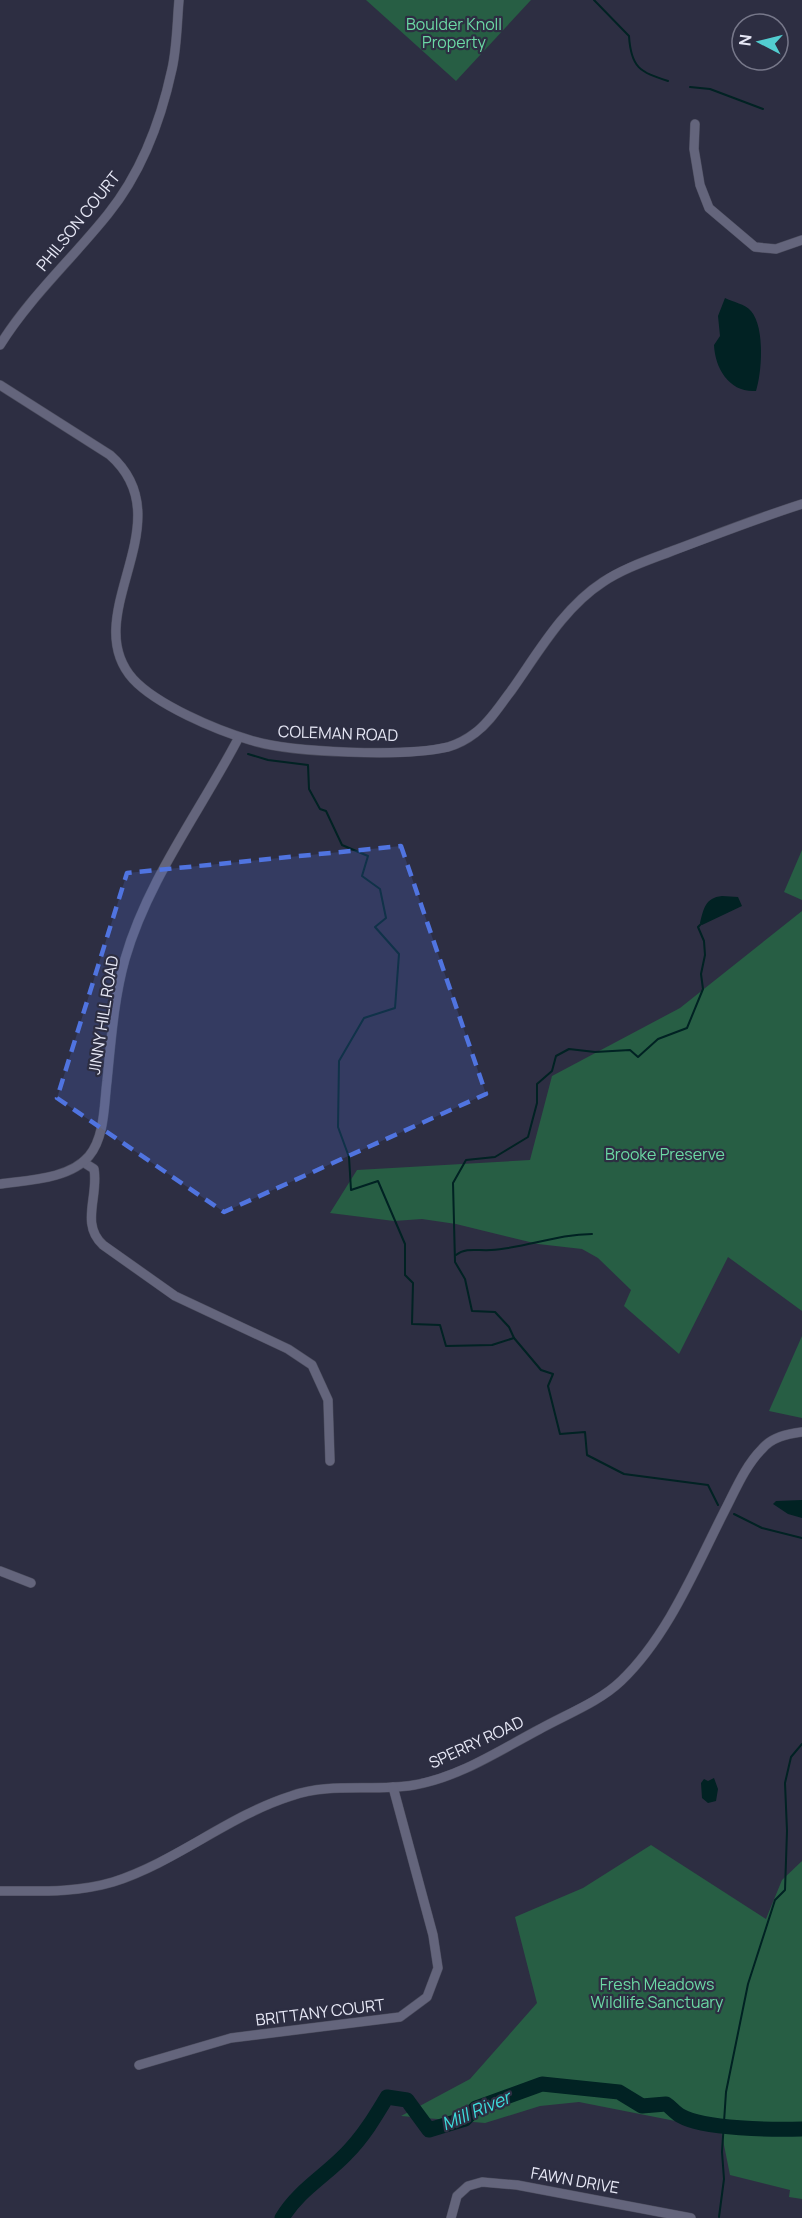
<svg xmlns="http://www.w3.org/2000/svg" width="802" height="2218" font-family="Manrope,sans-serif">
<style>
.green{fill:#275e44}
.water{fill:#012223}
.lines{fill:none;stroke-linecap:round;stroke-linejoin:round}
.stream{stroke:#012223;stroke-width:2}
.river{stroke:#012223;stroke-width:15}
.minor-casing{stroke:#4c4d5e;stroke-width:10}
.minor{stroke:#64657c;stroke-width:9}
.marked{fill:#5074e0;fill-opacity:0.2;stroke:#5074e0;stroke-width:4.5;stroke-dasharray:12 8;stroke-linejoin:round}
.labels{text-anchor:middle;stroke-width:4.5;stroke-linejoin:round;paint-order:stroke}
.park-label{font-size:16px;fill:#6bd8a4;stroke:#2d2e42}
.street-label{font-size:16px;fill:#e7e8f6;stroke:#2d2e42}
.water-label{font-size:18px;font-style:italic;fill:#3ddddd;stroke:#2d2e42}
</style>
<rect width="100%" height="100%" fill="#2d2e42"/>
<!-- green -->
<g class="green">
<path d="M366,0H531L456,81Z"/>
<path d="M802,850V900L784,892Z"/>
<path d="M802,911V1311L728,1257L679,1354L624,1306L631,1290L598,1258L582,1249L538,1244L456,1224L422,1219L394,1221L330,1213L357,1170L530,1160L552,1076L680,1008Z"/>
<path d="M802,1336V1418L769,1411Z"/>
<path d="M651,1845L766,1919L782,1880L802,1861V2199L789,2197L790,2190L730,2175L721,2130L579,2102L540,2106L485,2123L401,2116L470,2079L537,2003L515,1917L583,1888Z"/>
</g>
<!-- water -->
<g class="water">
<path d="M725,298C733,302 745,304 751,311C765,327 762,372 756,391C730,393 715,369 714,345L720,336L718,316Z"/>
<path d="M722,896L738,897L742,906L702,925L700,923C704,908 705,898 722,896Z"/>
<path d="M802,1500V1518L788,1514L773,1504L776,1501Z"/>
<path d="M714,1778L718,1789L716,1801L708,1803L702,1798L701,1783L704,1779L708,1781Z"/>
</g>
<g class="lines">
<!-- stream -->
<g class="stream">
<path d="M594,0L629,36C631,68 640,72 668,81"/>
<path d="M690,87L710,89L763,109"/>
<path d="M248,754L268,760L308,765L309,789L320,809L326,811L342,845L368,856L362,876L380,889L386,918L375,927L399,954L395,1008L364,1018L339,1061L338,1127L349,1157L351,1190L378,1181L405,1244V1275L413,1283L412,1324L440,1325L446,1346L492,1345L514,1338L541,1370L553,1374L548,1386L560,1434L585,1432L587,1455L624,1474L708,1485L718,1505"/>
<path d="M456,1255C466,1247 478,1251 491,1250C526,1248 557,1234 592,1234"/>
<path d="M514,1338L509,1327L495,1312L472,1311L465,1279L455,1262L453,1183L466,1160L495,1157L528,1137L537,1103V1084L552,1071L556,1056L569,1049L595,1052L630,1050L638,1057L658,1039L687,1028L703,989L701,974L705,955L704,941L698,927L701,924"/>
<path d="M734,1514L762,1528L802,1538"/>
<path d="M719,2217L724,2179L722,2152L726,2092L748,1984L775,1900L785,1890L787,1831L785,1783L791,1757L802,1744"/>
</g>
<!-- river -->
<path class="river" d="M282,2218C298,2191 325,2176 346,2154C363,2137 375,2117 387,2097L407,2100L429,2130L465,2119L476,2108L542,2084L619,2092L642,2106L666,2104C671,2107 675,2113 681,2116C703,2129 775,2130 802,2129"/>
<defs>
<g id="minor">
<path d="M695,124L694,149L700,185L709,208L755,247L776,249L802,240"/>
<path d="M0,345C30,297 72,259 108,214C141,173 161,120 172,69C177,47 177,22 179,0"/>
<path d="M0,385L110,455C186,522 76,615 133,679C157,705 216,730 250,740C291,753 406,757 448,747C458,744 466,740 475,733C490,722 500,705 511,691C538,653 563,608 603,582C624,568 649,560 672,551C715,535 758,518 802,504"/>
<path d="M83,1162L94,1169C99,1196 80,1224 103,1245L175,1296L288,1349L312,1365L328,1400L330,1461"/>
<path d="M0,1184C28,1180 70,1179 89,1156C105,1137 104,1104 107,1081C111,1041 114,998 125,959C148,879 201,810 239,737"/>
<path d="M0,1571L31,1583"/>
<path d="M0,1891C38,1891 76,1893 113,1882C176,1862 228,1816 291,1796C331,1782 373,1792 414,1785C460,1777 500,1750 540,1729C567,1714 599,1702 621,1681C668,1636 695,1569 724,1512C735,1491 745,1466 762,1449C772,1437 787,1434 802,1432"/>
<path d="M139,2065L231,2038L400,2017L427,1997L438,1968L433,1935L393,1787"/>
<path d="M451,2218L457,2196L468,2186L482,2182L517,2185L691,2218"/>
</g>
</defs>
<!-- minor casing -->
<use href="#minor" class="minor-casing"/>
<!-- minor -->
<use href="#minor" class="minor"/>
</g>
<!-- marked area -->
<path class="marked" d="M401,846L486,1094L224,1212L57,1098L127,873Z"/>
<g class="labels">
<!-- park labels -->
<g class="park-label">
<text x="454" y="30">Boulder Knoll<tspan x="454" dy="18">Property</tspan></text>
<text x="665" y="1160">Brooke Preserve</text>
<text x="657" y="1990">Fresh Meadows<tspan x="657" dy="18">Wildlife Sanctuary</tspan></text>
</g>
<!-- street labels -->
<g class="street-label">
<text transform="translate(78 221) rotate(-51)" y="6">PHILSON COURT</text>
<text transform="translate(338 733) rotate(2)" y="6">COLEMAN ROAD</text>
<text transform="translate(103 1015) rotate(-81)" y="6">JINNY HILL ROAD</text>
<text transform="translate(476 1742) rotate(-25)" y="6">SPERRY ROAD</text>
<text transform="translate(320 2012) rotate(-7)" y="6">BRITTANY COURT</text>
<text transform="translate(575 2180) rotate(10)" y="6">FAWN DRIVE</text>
</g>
<!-- water labels -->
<g class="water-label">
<text transform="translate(476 2111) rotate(-23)" y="6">Mill River</text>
</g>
</g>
<!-- north arrow -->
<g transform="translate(760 42) rotate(277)"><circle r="28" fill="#2d2e42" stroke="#77788a" stroke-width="1.5"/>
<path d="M0-4.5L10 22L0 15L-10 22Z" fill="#52cdd0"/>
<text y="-9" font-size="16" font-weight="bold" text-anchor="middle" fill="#e7e8f6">N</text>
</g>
</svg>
